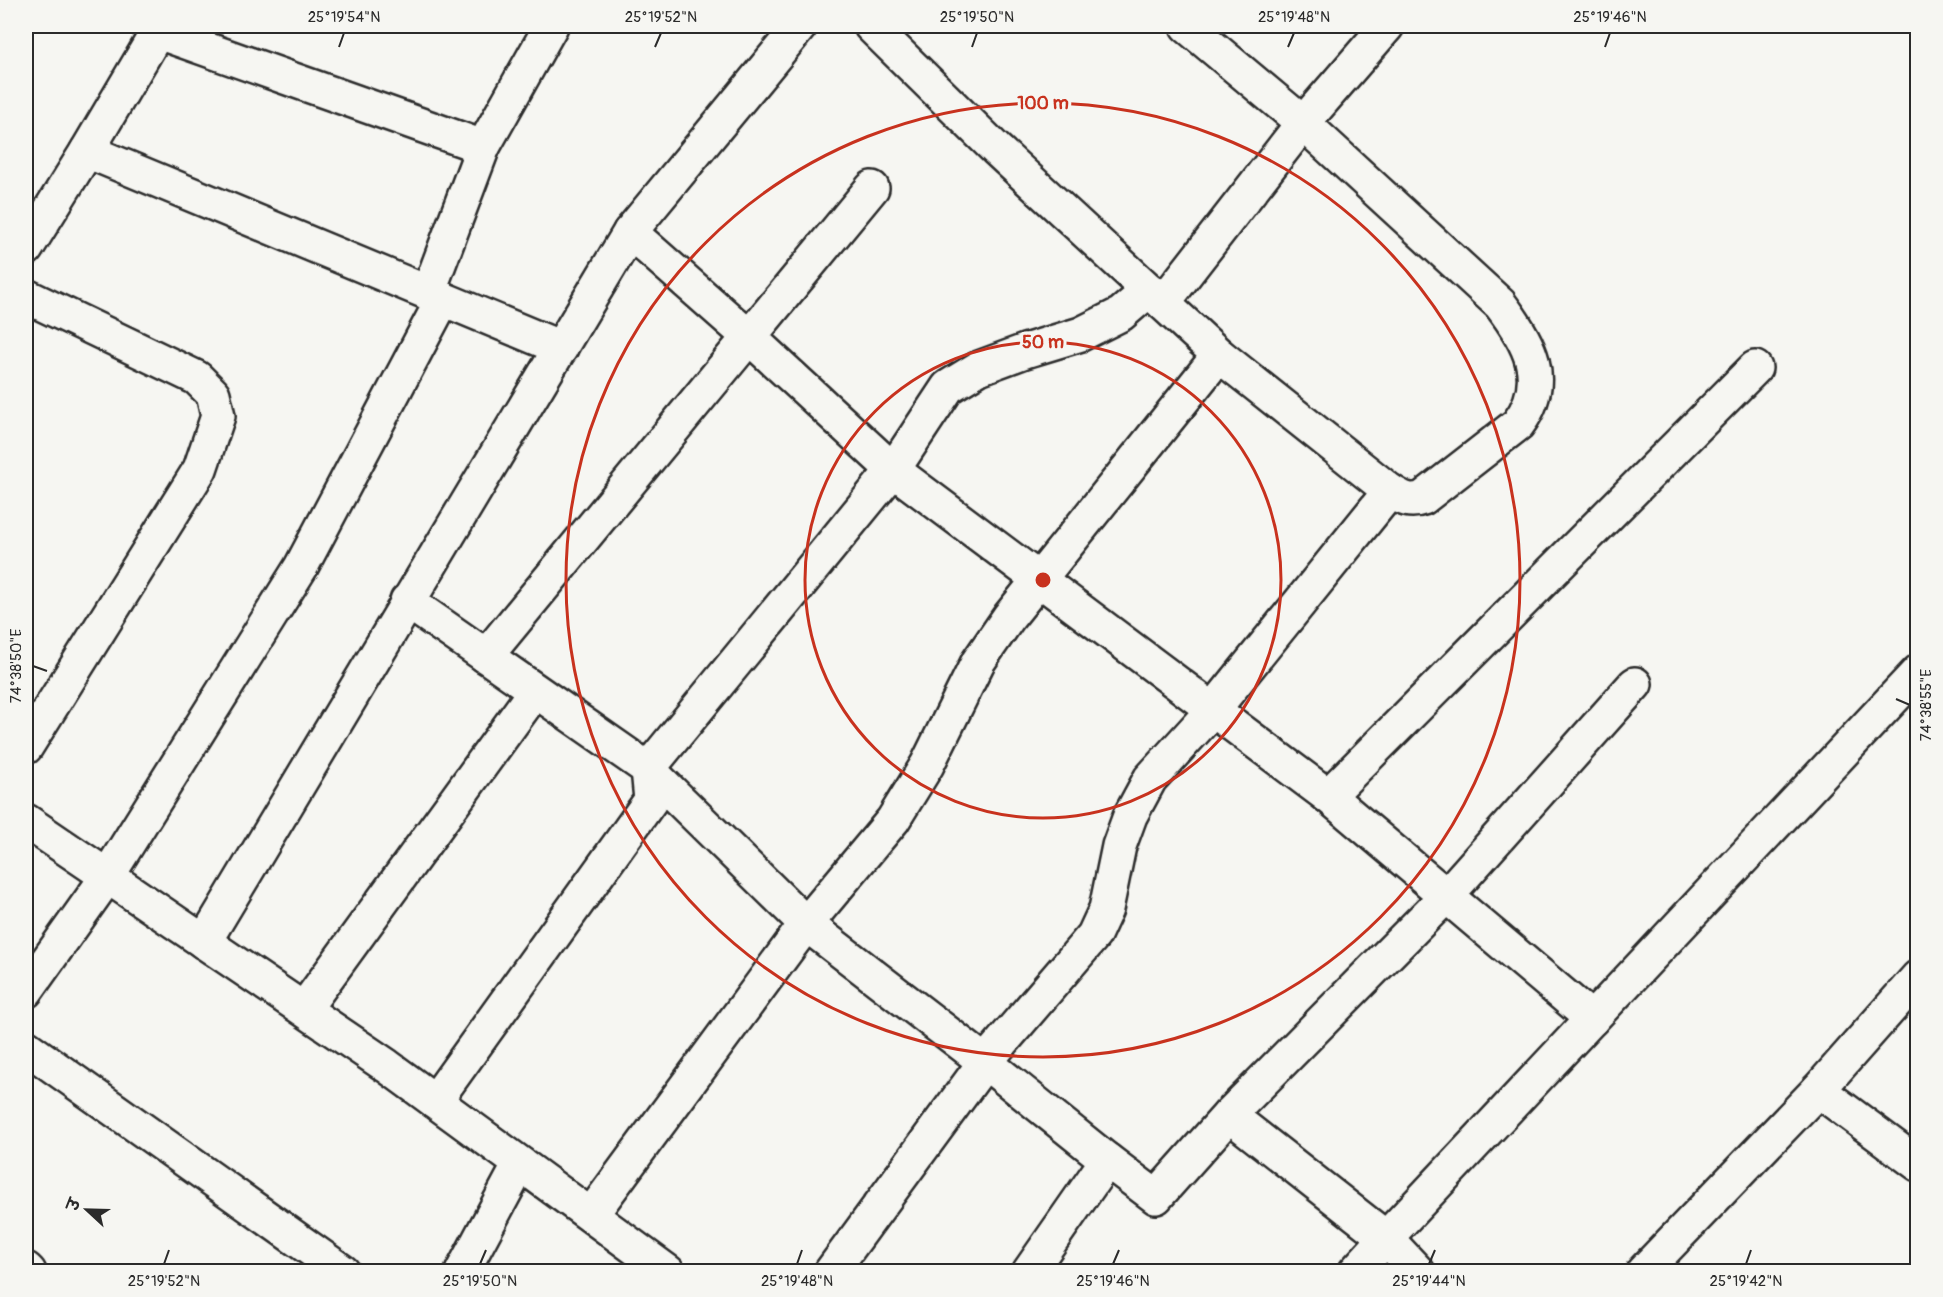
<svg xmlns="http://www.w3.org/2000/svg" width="1943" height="1297" font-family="Pangolin,'Playpen Sans Deva',sans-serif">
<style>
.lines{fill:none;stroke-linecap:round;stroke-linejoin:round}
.street-casing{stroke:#2b2b2b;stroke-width:38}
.secondary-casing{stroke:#2b2b2b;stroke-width:38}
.street{stroke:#f6f6f2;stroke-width:33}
.secondary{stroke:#f6f6f2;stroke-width:33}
.ticks{fill:none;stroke:#2b2b2b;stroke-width:2}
.ring{fill:none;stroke:#c8321e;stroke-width:3}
.centre{fill:#c8321e;stroke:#f6f6f2;stroke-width:3}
.ring-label{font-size:18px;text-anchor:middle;font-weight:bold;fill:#c8321e;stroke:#f6f6f2;stroke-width:6;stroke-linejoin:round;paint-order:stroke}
.neatline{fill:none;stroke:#2b2b2b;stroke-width:2}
.ticks-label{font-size:15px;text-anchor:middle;fill:#2b2b2b}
</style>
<rect width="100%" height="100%" fill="#f6f6f2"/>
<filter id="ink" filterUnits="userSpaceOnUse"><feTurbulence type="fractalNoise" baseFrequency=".0167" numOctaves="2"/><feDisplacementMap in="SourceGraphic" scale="12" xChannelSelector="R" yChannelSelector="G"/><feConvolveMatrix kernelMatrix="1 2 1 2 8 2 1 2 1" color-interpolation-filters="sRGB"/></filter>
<g filter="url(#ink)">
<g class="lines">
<defs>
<g id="street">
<path d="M1187,26L1303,123L1500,304C1529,342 1551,380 1518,424L1423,498C1409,503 1402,498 1390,491"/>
<path d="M158,32L483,147"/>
<path d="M87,151L561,348"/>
<path d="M630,232L749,337L893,470L948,387L979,368L1025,351L1081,334L1121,314L1149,290"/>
<path d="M26,249L87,151L161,26"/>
<path d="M428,293L483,147L551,26"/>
<path d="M26,296L197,378L213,394L218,416L200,469L26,747"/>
<path d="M1163,303L1303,123L1387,26"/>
<path d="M407,601L648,769L806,924L893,820L927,765L978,662L1009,617L1219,355"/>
<path d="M486,656L872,188"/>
<path d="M1328,796L1755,368"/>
<path d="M204,942L630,232L800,26"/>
<path d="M26,991L107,877L301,567L443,299"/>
<path d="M304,1009L535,691"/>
<path d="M26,1047L343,1272"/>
<path d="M1818,1090L1918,977"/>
<path d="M435,1101L651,800L648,769L893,470L1328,796L1592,1019"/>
<path d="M1229,1115L1446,896L1635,684"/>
<path d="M1107,1160L1156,1197L1229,1115L1386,1238L1918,672"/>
<path d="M591,1215L806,924L985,1062L1094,935L1106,909L1119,846L1130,816L1150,779L1213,710L1390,491L1219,355L996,149L871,26"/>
<path d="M26,1269L29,1272"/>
<path d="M462,1272L520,1164"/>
<path d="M831,1272L985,1062L1107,1160L1029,1272"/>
<path d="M1355,1272L1386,1238L1418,1272"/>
<path d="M1643,1272L1818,1090L1918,1164"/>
</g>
<path id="secondary" d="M26,821L387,1066L668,1272"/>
</defs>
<!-- street casing -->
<use href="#street" class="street-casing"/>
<!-- secondary casing -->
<use href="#secondary" class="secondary-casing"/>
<!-- street -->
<use href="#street" class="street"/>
<!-- secondary -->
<use href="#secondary" class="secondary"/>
</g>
</g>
<!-- ticks -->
<path class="ticks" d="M339,47L344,33M655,47L661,33M972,47L977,33M1288,47L1294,33M1605,47L1610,33M33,666L47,671M1896,699L1910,705M164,1264L169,1250M480,1264L486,1250M797,1264L802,1250M1113,1264L1119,1250M1429,1264L1435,1250M1746,1264L1751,1250"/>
<!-- distance rings -->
<g class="ring">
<circle cx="1043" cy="580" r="238"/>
<circle cx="1043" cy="580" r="477"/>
</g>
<circle cx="1043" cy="580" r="9" class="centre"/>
<g class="ring-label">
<text x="1043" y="109">100 m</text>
<text x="1043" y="348">50 m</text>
</g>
<!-- margin -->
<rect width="1943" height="1297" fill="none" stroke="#f6f6f2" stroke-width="66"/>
<!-- north arrow -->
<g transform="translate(87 1210) rotate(292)" stroke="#f6f6f2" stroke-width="4.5" paint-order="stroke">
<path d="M0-4.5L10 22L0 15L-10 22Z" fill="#2b2b2b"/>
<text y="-9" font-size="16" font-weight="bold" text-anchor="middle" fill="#2b2b2b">उ</text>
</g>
<rect x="33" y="33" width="1877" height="1231" class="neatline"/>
<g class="ticks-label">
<text x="344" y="22">25°19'54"N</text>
<text x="661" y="22">25°19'52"N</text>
<text x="977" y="22">25°19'50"N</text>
<text x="1294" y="22">25°19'48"N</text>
<text x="1610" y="22">25°19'46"N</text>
<text transform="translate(16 666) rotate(-90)" y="5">74°38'50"E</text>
<text transform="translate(1926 705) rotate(-90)" y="5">74°38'55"E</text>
<text x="164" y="1286">25°19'52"N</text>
<text x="480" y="1286">25°19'50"N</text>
<text x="797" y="1286">25°19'48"N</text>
<text x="1113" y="1286">25°19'46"N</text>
<text x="1429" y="1286">25°19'44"N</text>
<text x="1746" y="1286">25°19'42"N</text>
</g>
</svg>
